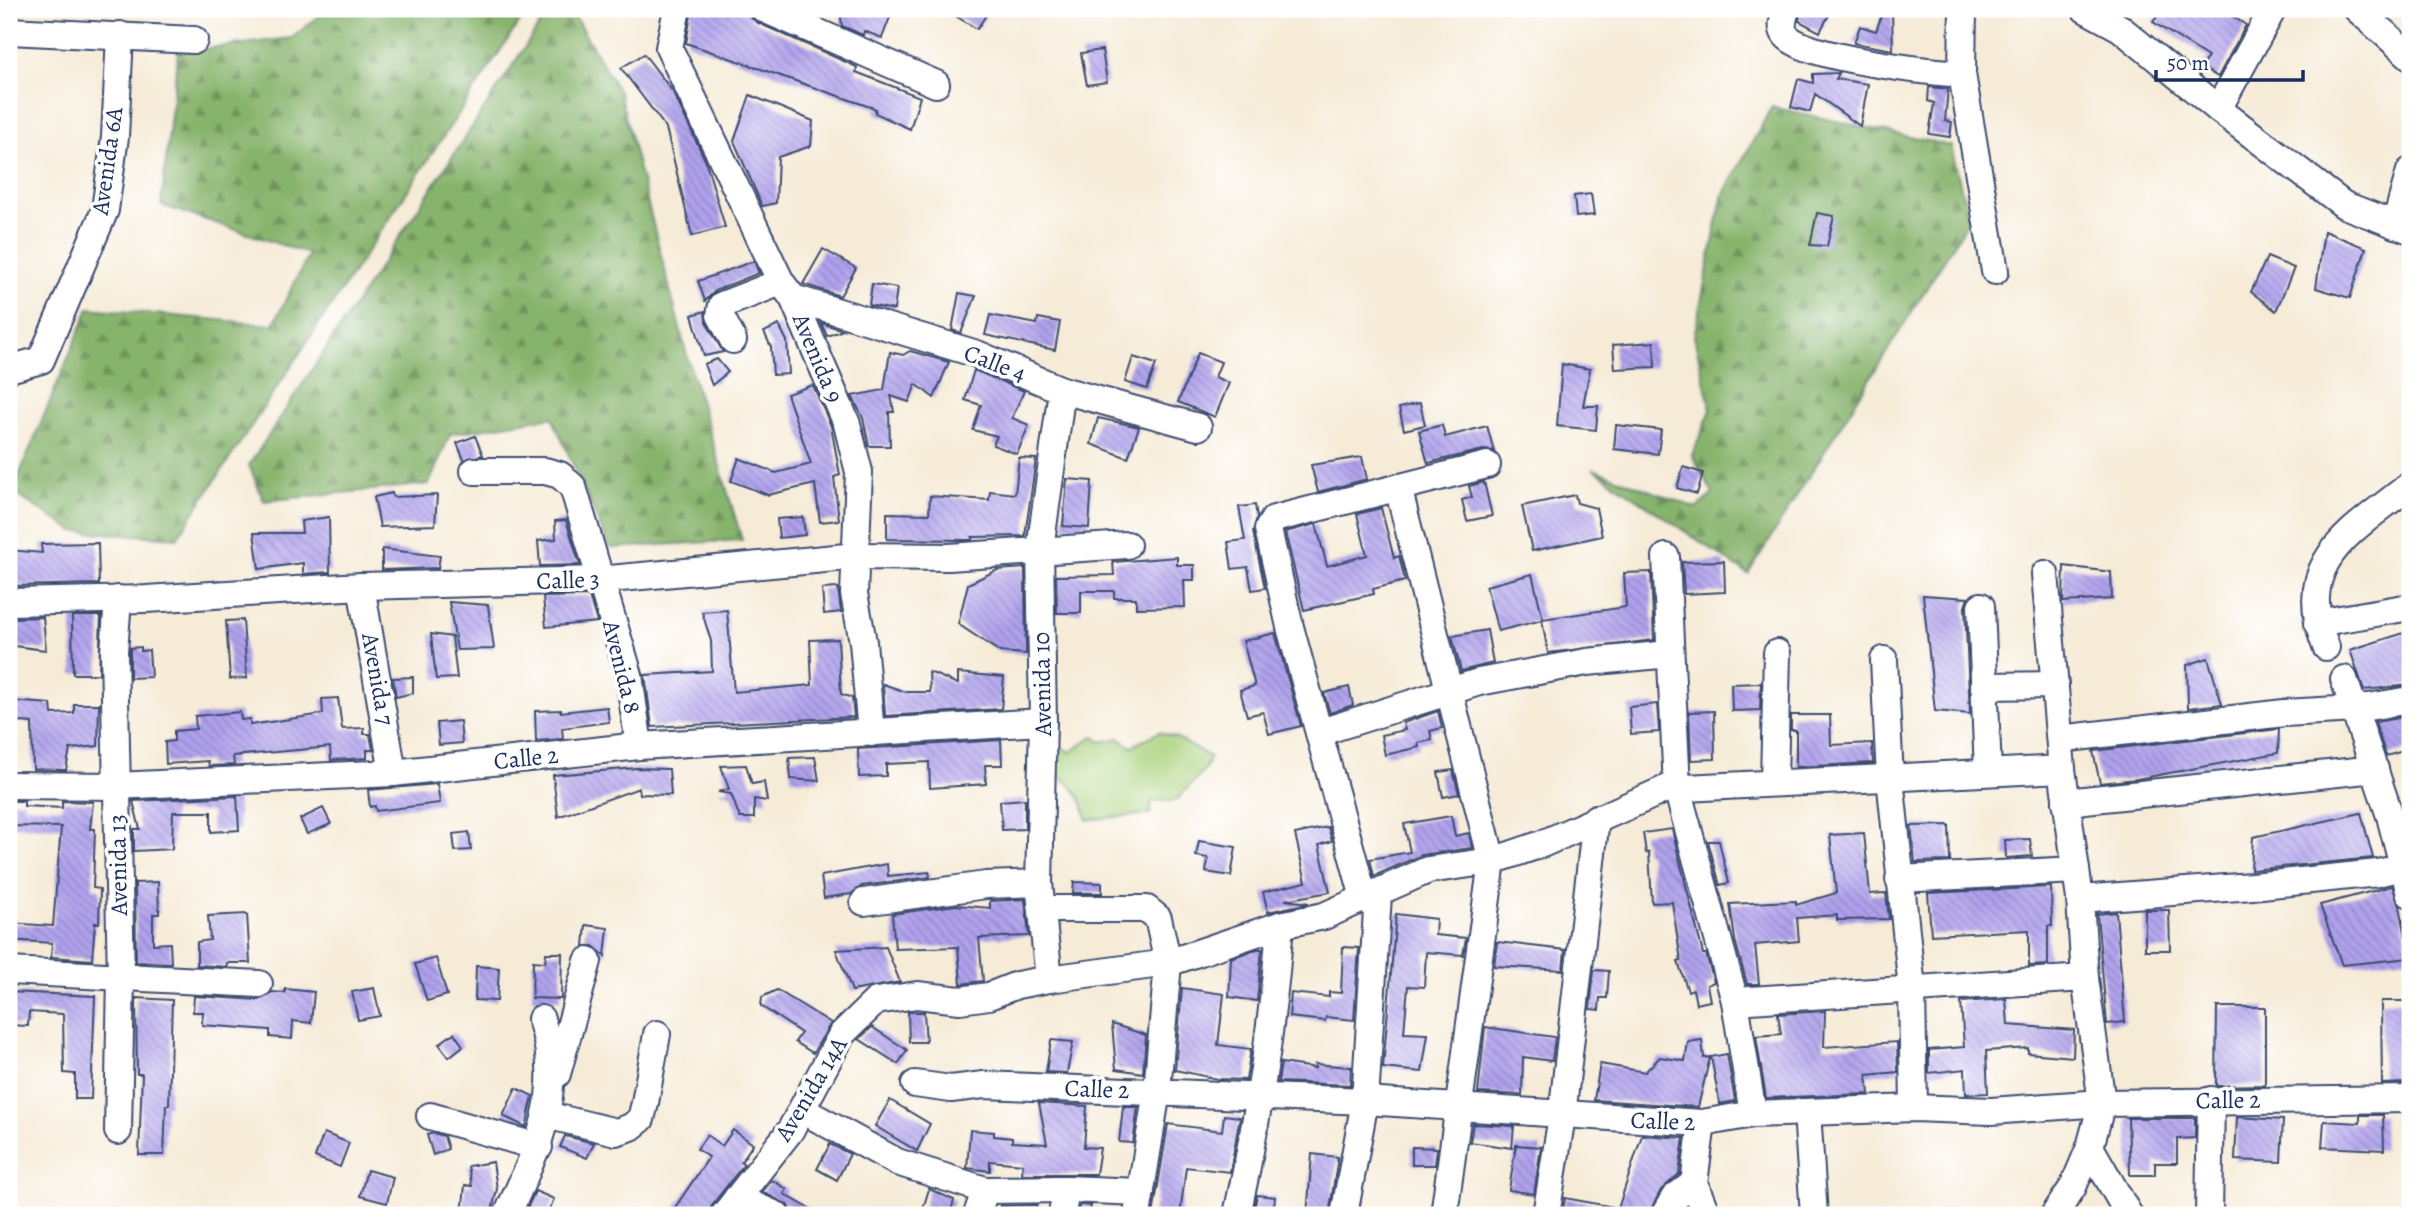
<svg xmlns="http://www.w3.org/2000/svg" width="2419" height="1224" font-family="Alegreya,serif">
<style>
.forest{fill:url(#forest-firs);stroke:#517265;stroke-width:2}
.green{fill:#aad27d;stroke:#62806e;stroke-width:2}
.building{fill:url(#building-back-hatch)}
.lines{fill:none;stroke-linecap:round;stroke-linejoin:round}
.minor-casing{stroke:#3c4b70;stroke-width:30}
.minor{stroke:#fff;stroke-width:26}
.labels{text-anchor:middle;stroke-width:7;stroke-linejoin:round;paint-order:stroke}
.street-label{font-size:24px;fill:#1b2f5e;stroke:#fff}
</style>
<defs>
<pattern id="forest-firs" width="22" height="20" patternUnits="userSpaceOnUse" patternTransform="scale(1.75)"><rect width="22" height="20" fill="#87b46c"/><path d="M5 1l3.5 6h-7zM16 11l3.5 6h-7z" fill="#6e935c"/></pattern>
<pattern id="building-back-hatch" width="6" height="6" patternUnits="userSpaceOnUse" patternTransform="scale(1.75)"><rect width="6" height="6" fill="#b0a2ed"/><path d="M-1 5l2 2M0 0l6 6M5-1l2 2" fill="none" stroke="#8e84c3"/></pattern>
</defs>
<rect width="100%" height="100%" fill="#fff"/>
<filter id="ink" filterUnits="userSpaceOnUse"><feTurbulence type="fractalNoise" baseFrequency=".0143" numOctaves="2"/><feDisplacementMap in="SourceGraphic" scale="14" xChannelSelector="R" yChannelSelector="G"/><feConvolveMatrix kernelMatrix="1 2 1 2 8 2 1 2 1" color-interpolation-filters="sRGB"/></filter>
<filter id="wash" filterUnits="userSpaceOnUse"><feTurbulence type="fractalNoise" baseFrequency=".00686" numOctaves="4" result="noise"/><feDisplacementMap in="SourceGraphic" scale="28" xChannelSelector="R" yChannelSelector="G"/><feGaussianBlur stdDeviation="1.57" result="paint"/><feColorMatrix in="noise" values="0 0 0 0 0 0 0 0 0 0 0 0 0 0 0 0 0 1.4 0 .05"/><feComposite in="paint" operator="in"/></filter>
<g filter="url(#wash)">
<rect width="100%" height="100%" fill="#f6ebd7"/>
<!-- forest -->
<g class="forest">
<path d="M327,9H528L177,538L74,531L12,492L89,308L273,325L309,254L161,205L178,52L292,38Z"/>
<path d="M550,9H570L619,92L688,360L742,540L610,548L552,417L450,434L429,484L264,501L249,465Z"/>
<path d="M1772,107L1951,146L1969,220L1748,574L1593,469L1696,508L1713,494L1692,455L1711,410L1694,337L1722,197Z"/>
</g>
<!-- green -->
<path class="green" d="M1159,732L1177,738L1210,757L1205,769L1176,801H1152L1150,814L1087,820C1083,795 1073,785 1052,772L1053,744L1071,752L1093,736L1101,742L1119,738L1131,747Z"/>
<g id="blocks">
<!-- building -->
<g class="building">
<path d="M692,9H749L751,18L758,23L857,67L856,72L920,97L910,129L875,113L876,109L686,43Z"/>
<path d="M840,9H882L892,12L882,38L864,31L863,35L842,26Z"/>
<path d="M944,9H990L977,29Z"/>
<path d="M1801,9H1832L1820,32L1799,21Z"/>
<path d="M1884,9H1892L1893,50L1854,43L1860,26L1876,31Z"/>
<path d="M2163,9H2221L2246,25L2218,77L2201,67L2208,57L2153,22Z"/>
<path d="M1102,50L1107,82L1087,85L1081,53Z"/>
<path d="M644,54L673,92L706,162L725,227L692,236L666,128L621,68Z"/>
<path d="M1839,73L1836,79L1868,84L1860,126L1815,94L1810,112L1791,107L1798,79L1813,83V74Z"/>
<path d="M1929,87L1948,89L1945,121L1952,122L1950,137L1929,134L1934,103L1928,101Z"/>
<path d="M750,95L813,121L811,146L778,157L776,203L762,206L734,141Z"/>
<path d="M1591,194L1594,215L1576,217L1574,196Z"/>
<path d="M1817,213L1834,216L1827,246L1810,245Z"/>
<path d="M2324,231L2366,248L2350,298L2316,288Z"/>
<path d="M823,249L856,268L840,296L803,284Z"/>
<path d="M2267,257L2294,268L2276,311L2251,292Z"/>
<path d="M754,261L759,273L716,290L705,301L698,281Z"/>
<path d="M872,284L897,288L894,310L869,305Z"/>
<path d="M959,293L976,296L961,333L952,330Z"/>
<path d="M705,311L706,322L723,352L704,356L692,315Z"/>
<path d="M990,315L1037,324L1038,318L1060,322L1055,350L985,335Z"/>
<path d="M821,323L843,330L827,336Z"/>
<path d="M779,325L787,341L789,374L773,375L771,347L764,332Z"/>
<path d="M1654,342L1655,367L1615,369L1613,345Z"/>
<path d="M910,351L949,362L934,398L916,384L909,402L891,396L894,412H889L890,446H869L863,418L852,396L884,390L890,352L903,355Z"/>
<path d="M1198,353L1221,362L1215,377L1229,383L1215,417L1178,402Z"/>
<path d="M1133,357L1156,364L1147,389L1125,382Z"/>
<path d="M717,359L728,372L712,385L704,364Z"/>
<path d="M1562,364L1590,369L1583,406H1598L1596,430L1557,426Z"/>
<path d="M974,370L1024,391L1012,418L1029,425L1017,454L993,445L997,436L973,430L981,405L965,400Z"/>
<path d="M813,385L831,426L840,475L834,477L839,520L820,522L815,484L768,495L731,481L739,458L776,473L811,464L787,394Z"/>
<path d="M1420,403L1425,425L1404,430L1399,408Z"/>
<path d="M1098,418L1139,427L1128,458L1091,444Z"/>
<path d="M1442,425L1445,437L1487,426L1494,451L1483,450L1428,463L1419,431Z"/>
<path d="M1616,425L1661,430L1658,454L1614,449Z"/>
<path d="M475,436L483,455L464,460L457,443Z"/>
<path d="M1362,457L1367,479L1318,492L1311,465Z"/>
<path d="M1019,458L1036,459L1025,536L972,537V540H965L887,539V513L929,514L930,496L989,500L990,491L1015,494Z"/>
<path d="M1683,467L1703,473L1697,494L1677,488Z"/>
<path d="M1067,479L1092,481L1089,528L1063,526Z"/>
<path d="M1484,482L1492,516L1467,521L1462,500L1472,497L1469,486Z"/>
<path d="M392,493L393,497L437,495L435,525L380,527L374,497Z"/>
<path d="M1575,495L1577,503L1596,508L1602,536L1532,551L1522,506Z"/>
<path d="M1255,505L1257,517L1253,532L1265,588L1252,590L1248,567L1232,569L1228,542L1245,540L1239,507Z"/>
<path d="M1381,508L1394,558L1399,556L1405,581L1373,589L1374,594L1304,610L1285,532L1316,524L1327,566L1367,555L1357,514Z"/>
<path d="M329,517L330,572L303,574V563L259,569L254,533H302L301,521Z"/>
<path d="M803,517L805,535L779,538L777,519Z"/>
<path d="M566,520L580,565L540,566L538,541L556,539L555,521Z"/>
<path d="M98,543L99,584L9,586V550L42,553L41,544Z"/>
<path d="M382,549L440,556L438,568L382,570Z"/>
<path d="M1177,557V565H1194V580H1184L1185,607L1136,608V598H1114V591H1081V613H1057L1056,576L1114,575L1113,562Z"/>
<path d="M1724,561L1725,592L1684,594L1682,562Z"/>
<path d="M2064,566L2111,572L2112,599L2063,602Z"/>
<path d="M1025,568L1026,654L1000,652L958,624L968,584L997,570Z"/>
<path d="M1651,572L1654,640L1548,653L1542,620L1498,631L1486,586L1532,574L1543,619L1626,607L1624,573Z"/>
<path d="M838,588L841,612L824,614L822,589Z"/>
<path d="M1923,595L1968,598L1965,607L1970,714L1935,711Z"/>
<path d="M589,596L597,622L546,627L543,597Z"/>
<path d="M449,602L488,605L494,649L457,650Z"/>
<path d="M727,610L734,692L812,685L810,640L838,639L841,694L852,698L854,717L652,727L645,675L712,671L711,641L702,612Z"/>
<path d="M72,616H101L99,674H73Z"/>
<path d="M43,617L46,650L14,646L12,618Z"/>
<path d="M243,620L247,678L230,679L226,621Z"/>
<path d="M1487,630L1493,663L1461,671L1452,636Z"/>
<path d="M2410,631V685L2364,690L2350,650Z"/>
<path d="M1275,633L1301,726L1269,734L1263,712L1247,716L1240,690L1255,686L1243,641Z"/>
<path d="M431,634L452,637L457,678L436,679Z"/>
<path d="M141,647V651L149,650L151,677L130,678V648Z"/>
<path d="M2208,658L2222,704L2188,708L2187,665Z"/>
<path d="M929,672L958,684V673L1004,677L1001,709L885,716L883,684L906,692H930Z"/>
<path d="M413,677V693L396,697L393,678Z"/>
<path d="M1761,683L1760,710L1732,711L1731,684Z"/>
<path d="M1349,687L1353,705L1330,713L1324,693Z"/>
<path d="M338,698L342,729L364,728V734H370L373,750H367V758L331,760L330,747L233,756L234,765L209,766L208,761L166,764L165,742L174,741V731L196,729L195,716L240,712L241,720L250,719V725L323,714L322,699Z"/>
<path d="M9,701L51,704L52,714L74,713V704H99L98,746L70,749L66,770L33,769L32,723L9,721Z"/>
<path d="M1657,704L1659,732L1631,734L1629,707Z"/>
<path d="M607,707L609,722L562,728L563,739L536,741L535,711L561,710V712Z"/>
<path d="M1438,711L1442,728L1430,731L1432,740L1418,743L1419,747L1385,755L1381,735L1405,730L1403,723Z"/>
<path d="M1714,711L1715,759L1691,760L1689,712Z"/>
<path d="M1791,715H1830L1831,745L1872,743L1873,763L1796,767V730H1791Z"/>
<path d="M2410,716V749L2386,756L2375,722Z"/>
<path d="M460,721L462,743L439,745L437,723Z"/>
<path d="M2279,729L2278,753L2137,779L2100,783L2093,751Z"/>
<path d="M1001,740L1002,765H985L986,784L930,788L929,762L886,764V776L859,777L858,749Z"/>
<path d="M815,757L819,781L791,779L789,758Z"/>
<path d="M746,765L752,784L764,782L767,801L754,799V818H740L731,794L718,792L729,789L721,766Z"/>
<path d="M637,768L669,769L671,795L640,794L639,788L558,817L553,775Z"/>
<path d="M1453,770L1459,794L1443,797L1438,772Z"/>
<path d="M437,784L440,803L376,811L375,806L370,807L368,790Z"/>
<path d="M237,796L239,830L211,832V812H173L172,849L134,851V829H140L133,801Z"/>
<path d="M1025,799V829L1002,830L1000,801Z"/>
<path d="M9,801H24V806L62,808V801L93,802L90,829H95L93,888L100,889L99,923H95L92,960L51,957L52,943L9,940V923L53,926L61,827L9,826Z"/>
<path d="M323,808L331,824L307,834L300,819Z"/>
<path d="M2361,813L2373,858L2251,870L2253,837Z"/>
<path d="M1451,816L1455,836L1469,833L1472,848L1422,855L1374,876L1370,859L1410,852L1404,824Z"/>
<path d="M1949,825L1950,861L1915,862L1911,826Z"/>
<path d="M1328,827L1332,841L1319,845L1330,892L1285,900L1309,903L1268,912L1263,892L1306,882L1295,834Z"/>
<path d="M1672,829L1703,954H1706L1714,982L1707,985L1710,1001L1696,1004L1693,989L1688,991L1678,962L1681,961L1672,902L1652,903L1649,852L1646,853L1643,833Z"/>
<path d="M469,832L471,850L455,851L453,834Z"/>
<path d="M1864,833L1870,894L1886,893L1889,919L1837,920V915L1797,918L1799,941L1755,945L1759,984H1747L1735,940L1730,904L1796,901V905L1836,893L1830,835Z"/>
<path d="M2030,839L2032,856L2006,858L2005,840Z"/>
<path d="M1199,841L1236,847L1231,876L1206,872L1208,858L1196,856Z"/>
<path d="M1708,841H1719L1729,883L1720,885Z"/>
<path d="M887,864L888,876L929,872L930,877L862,886L851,894L824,898L821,876Z"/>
<path d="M158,882L159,914H153V944L170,943L171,963L136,962L135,883Z"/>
<path d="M1074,882L1102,883V893H1073Z"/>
<path d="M2392,886L2400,906L2410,958L2342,965L2320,905Z"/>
<path d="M2051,887L2052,926H2048V965L2029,966V930L1931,935L1928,893Z"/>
<path d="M1025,899L1029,936L979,938L983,981L961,984L958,947L895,949L892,914L956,905L990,908V901Z"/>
<path d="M2145,910H2169L2170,950H2145Z"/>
<path d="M2116,912L2125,1022L2107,1024L2097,914Z"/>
<path d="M247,914L250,963H227V967L197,965V942L210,940L208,916Z"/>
<path d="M1396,914L1436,919L1435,935L1466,938L1463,955L1426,952L1424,987L1408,986L1404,1033L1428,1034L1422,1072L1383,1068Z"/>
<path d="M586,925L608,928L605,956L593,946H584Z"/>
<path d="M1497,942L1565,950L1563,970L1494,966Z"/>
<path d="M886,947L900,982L852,991L836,950Z"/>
<path d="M1343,947L1359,948L1354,1020L1326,1017L1325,1021L1289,1017L1291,993L1329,997V992L1341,993Z"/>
<path d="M1257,949H1262L1257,1001L1229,997L1231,958Z"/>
<path d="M546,953H562L561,999L532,998L533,961L545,962Z"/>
<path d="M436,958L447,995L427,1001L415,964Z"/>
<path d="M476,966L499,968L497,1001L475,1000Z"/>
<path d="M1594,970L1609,971L1607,998H1600L1599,1010L1590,1009Z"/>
<path d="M374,988L380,1016L358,1020L352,992Z"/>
<path d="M1182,988L1224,994L1218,1045L1251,1049L1246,1080L1218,1079L1175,1070Z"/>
<path d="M285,989L314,992L311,1023L293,1021L292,1039L270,1037V1030L202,1025L203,1012H193L194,996L259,1000L272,992L285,993Z"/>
<path d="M777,990L831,1023L813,1053L795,1042L801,1033L761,1006L762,997Z"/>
<path d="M9,992L95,996L91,1099H75V1074L64,1073L63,1014L29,1012L28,1026L9,1025Z"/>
<path d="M136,998L172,1000L169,1105H166L164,1155H139L142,1074H137Z"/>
<path d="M2006,999L2008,1025L2074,1030L2073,1057L2028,1053V1048L1986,1051L1988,1093L1966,1094L1965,1069L1929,1073V1050L1964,1047L1961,1002Z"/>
<path d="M2381,1001H2406L2405,1083L2382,1084Z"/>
<path d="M2217,1007H2265V1085L2216,1086Z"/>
<path d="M1825,1011L1824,1047L1897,1042L1898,1072L1867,1075L1869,1094L1766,1098L1756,1036L1781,1034L1778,1014Z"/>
<path d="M908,1012H924L926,1042H909Z"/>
<path d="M1112,1024L1146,1035L1143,1073L1116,1069Z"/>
<path d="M872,1027L907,1050L898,1064L859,1039Z"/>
<path d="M1485,1027L1555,1037L1552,1061L1523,1057L1522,1095L1478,1093Z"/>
<path d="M454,1033L463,1046L449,1057L439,1044Z"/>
<path d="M1051,1040L1073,1042L1067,1073L1046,1072Z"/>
<path d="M1702,1040L1704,1058L1710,1057L1698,1107L1594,1100L1600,1064L1645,1072L1660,1057L1685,1061L1688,1042Z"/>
<path d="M1727,1054L1735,1101L1720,1104L1711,1057Z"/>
<path d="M1281,1063L1315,1068V1064L1351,1067L1350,1085L1278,1082Z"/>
<path d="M516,1088L533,1096L526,1127L503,1116Z"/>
<path d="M890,1100L930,1124L917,1151L875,1126Z"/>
<path d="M1039,1103L1087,1106L1084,1147L1100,1148L1096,1174H1022L1023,1164L990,1161V1171L967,1168L970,1130L994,1132V1136L1012,1138V1142L1047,1144Z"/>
<path d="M1123,1107H1138L1133,1143L1119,1142Z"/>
<path d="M1224,1115L1240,1117L1230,1172L1186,1167L1180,1215H1153L1168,1124L1222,1131Z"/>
<path d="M2360,1115H2383L2384,1150L2322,1147L2324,1121L2360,1123Z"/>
<path d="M2237,1117L2283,1120L2281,1162L2235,1160Z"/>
<path d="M2128,1118H2195V1138L2177,1139V1163H2155V1175H2130Z"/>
<path d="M1473,1124L1514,1126L1512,1148L1470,1142Z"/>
<path d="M733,1130L753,1144L741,1162L744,1164L712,1205L709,1215H670L709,1157L697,1149L707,1135L722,1146Z"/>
<path d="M324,1133L349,1143L340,1167L315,1157Z"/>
<path d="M433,1133L444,1136L448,1149L433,1155L427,1135Z"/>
<path d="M1642,1135L1684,1138L1679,1174L1661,1190L1648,1215H1616Z"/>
<path d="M565,1136L594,1143L587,1158L560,1147Z"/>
<path d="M830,1144L850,1154L837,1180L817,1169Z"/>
<path d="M1516,1145L1541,1147L1534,1194L1509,1190Z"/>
<path d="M1412,1147L1437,1148L1435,1165H1412Z"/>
<path d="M1312,1154L1338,1157L1329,1215H1307Z"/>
<path d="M493,1162L497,1189L491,1215H462L465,1185L472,1186L468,1166Z"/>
<path d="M367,1170L393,1177L387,1203L360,1196Z"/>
<path d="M772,1180L787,1189L784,1194L821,1215H791L788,1205L762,1192Z"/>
<path d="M929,1189L954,1200L950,1215L922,1212Z"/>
<path d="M535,1191L554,1199L547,1215H524Z"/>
<path d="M1257,1195L1275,1197L1273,1215H1253Z"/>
<path d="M1565,1198L1614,1207L1613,1215H1562Z"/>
<path d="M1037,1205L1034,1215L999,1206Z"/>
<path d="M1079,1205L1091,1206L1089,1215H1078Z"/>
</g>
</g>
</g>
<g filter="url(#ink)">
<use href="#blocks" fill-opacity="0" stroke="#3c4b70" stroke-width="2"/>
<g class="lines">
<defs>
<g id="minor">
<path d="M677,9L669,48L781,282L793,298L847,424L859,472L854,594L863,642L871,733"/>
<path d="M764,9L936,84"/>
<path d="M1786,9C1784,18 1780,26 1785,34C1799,58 1932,72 1962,74"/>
<path d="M1963,9L1962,74L1995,271"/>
<path d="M2085,9L2120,28L2218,109L2344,205L2410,230"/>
<path d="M2357,9L2410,56"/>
<path d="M9,31L194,40"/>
<path d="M2218,109L2273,9"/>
<path d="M2395,225L2410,171"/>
<path d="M793,298L977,354L1062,390L1198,427"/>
<path d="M733,340L720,315L722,305L781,282"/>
<path d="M9,369L41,360L105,210L115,137L120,35"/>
<path d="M474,471H545L560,475L573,487L629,675L639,746"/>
<path d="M1398,487L1492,861L1444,1215"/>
<path d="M1666,557L1677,788L1735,1001L1753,1114"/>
<path d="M2045,574L2062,769L2080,899L2085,978L2102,1103L2090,1147L2073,1187L2054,1215"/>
<path d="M361,586L393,773"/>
<path d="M118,599L114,652L121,977L118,1131"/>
<path d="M9,602L146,599L361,586L599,580L857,556L949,557L1127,545"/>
<path d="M1981,606L1988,772"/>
<path d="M2317,623L2410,607"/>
<path d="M2326,647C2292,561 2350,533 2410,485"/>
<path d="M1884,660L1890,778L1912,989L1914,1108"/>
<path d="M2344,679L2390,816L2410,894"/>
<path d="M1984,686L2055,685"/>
<path d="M1321,732L1479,682L1587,662L1670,654"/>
<path d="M2060,739L2284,713L2356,709L2410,700"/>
<path d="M1774,782L1777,653"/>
<path d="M9,785L116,786L393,773L639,746L1043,722"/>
<path d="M2066,802L2375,769"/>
<path d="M1899,879L2076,870"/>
<path d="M1364,898L1290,627L1268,529L1274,519L1487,465"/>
<path d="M2080,899L2252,886L2378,873L2410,865"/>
<path d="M864,902L986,885L1039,883"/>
<path d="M1043,909H1147L1158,918L1168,963L1157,1091L1137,1215"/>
<path d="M9,971L259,984"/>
<path d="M1049,979L1039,883L1043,722L1040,549L1062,390"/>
<path d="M1735,1001L2085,978"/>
<path d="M557,1074L588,961"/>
<path d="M915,1084L951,1089L984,1085L1365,1101L1702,1123L1753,1114L1914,1108L1991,1111L2102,1103L2410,1099"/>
<path d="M802,1110L897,1162L985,1190L1066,1189L1141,1192"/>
<path d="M1807,1112L1814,1215"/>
<path d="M546,1115L616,1132L631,1127L641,1119L645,1103L657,1034"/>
<path d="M430,1116L539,1147"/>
<path d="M1702,1123L1694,1183L1707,1215"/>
<path d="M2090,1147L2129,1215"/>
<path d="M737,1198L776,1215"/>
<path d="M507,1215C537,1150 566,1092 541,1019"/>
<path d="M724,1215L790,1131L842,1034L876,1001L917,995L960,1000L989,996L1017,985L1049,979L1168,963L1280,925L1324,916L1428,870L1492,861L1542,844L1666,789L2062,769"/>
<path d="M977,1215L985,1190"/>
<path d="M1062,1215L1066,1189"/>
<path d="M1237,1215C1258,1119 1273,1023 1280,925"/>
<path d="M1344,1215L1365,1101L1378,895"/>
<path d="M1546,1215L1562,1116L1596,818"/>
<path d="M1664,1215L1674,1198L1694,1183"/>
<path d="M2209,1215L2211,1100"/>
</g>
</defs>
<!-- minor casing -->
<use href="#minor" class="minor-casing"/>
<!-- minor -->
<use href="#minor" class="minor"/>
</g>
</g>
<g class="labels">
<!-- street labels -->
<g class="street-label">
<text transform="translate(107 161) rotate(-82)" y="8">Avenida 6A</text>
<text transform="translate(818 358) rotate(67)" y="8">Avenida 9</text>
<text transform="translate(995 363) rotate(21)" y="8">Calle 4</text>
<text transform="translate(568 580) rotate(-2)" y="8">Calle 3</text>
<text transform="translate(622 667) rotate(76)" y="8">Avenida 8</text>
<text transform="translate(378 679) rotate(80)" y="8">Avenida 7</text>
<text transform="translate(1042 684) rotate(-91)" y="8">Avenida 10</text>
<text transform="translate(526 758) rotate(-6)" y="8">Calle 2</text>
<text transform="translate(118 865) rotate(-91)" y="8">Avenida 13</text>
<text transform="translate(811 1089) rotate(-59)" y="8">Avenida 14A</text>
<text transform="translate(1097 1089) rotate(2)" y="8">Calle 2</text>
<text transform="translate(2228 1100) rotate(-1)" y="8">Calle 2</text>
<text transform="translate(1663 1121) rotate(2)" y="8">Calle 2</text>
</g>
</g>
<!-- margin -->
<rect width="2419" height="1224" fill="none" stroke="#fff" stroke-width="35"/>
<!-- scale -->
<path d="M2156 70v10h147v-10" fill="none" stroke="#1b2f5e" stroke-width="3.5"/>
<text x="2167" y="70" font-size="21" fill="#1b2f5e" stroke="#ffffff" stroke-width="5" paint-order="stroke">50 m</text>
</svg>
